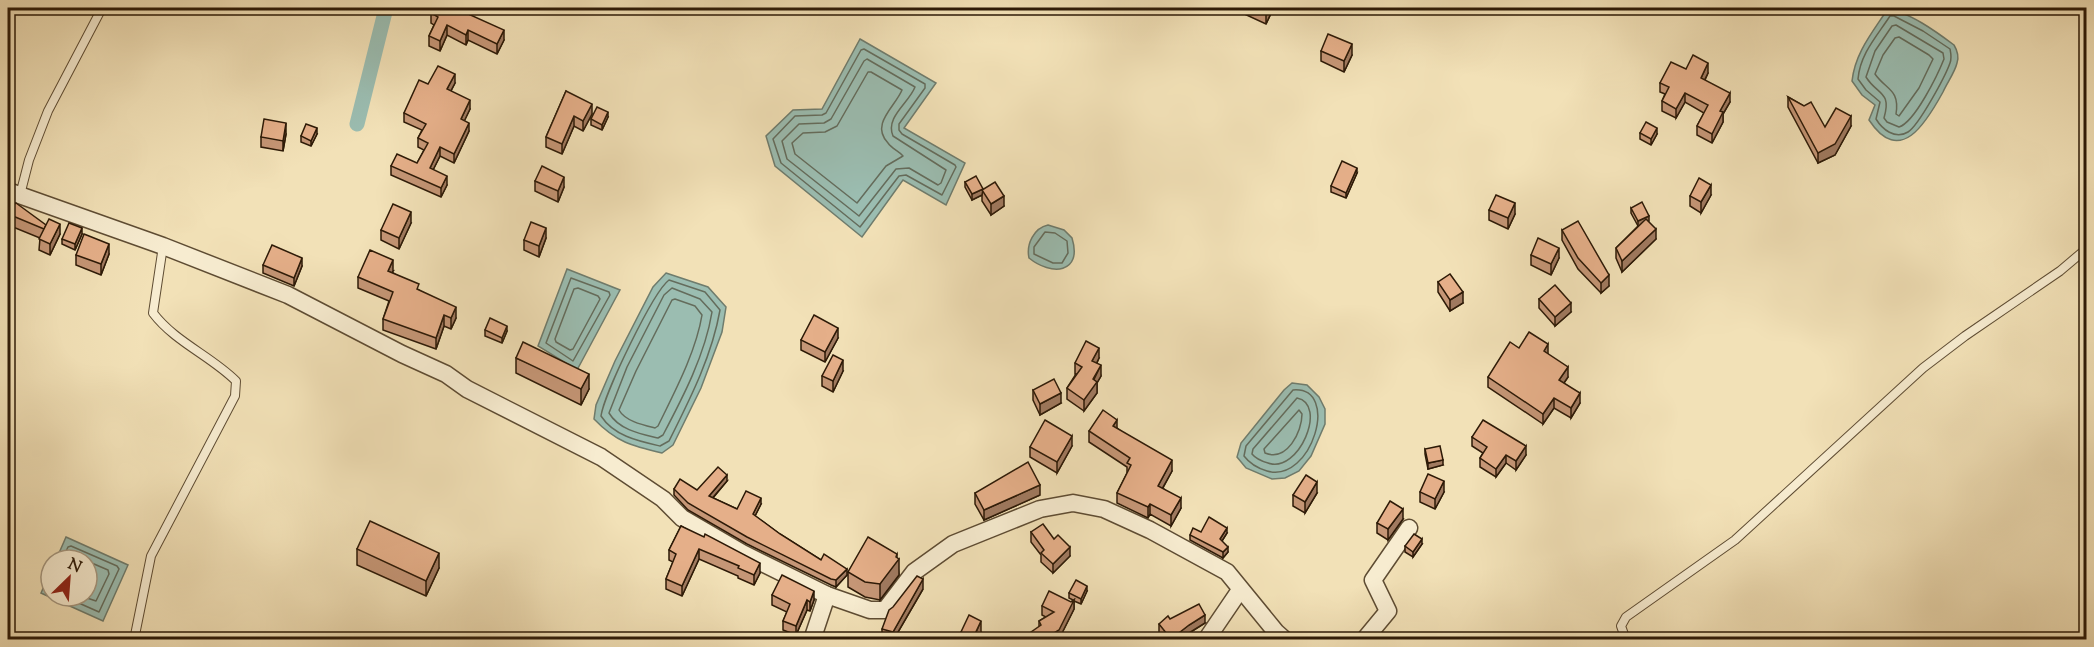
<svg xmlns="http://www.w3.org/2000/svg" width="2094" height="647" font-family="'Sorts Mill Goudy',serif">
<style>
.water{fill:#9bbdb1;stroke:#6f7c6d;stroke-width:1.5}
.lines{fill:none;stroke-linecap:round;stroke-linejoin:round}
.shore{stroke:#646c5c;stroke-width:1.5}
.canal{stroke:#9bbdb1;stroke-width:15}
.lane-casing{stroke:#5e4c33;stroke-width:10}
.street-casing{stroke:#5e4c33;stroke-width:19}
.lane{stroke:#f7ecd0;stroke-width:8}
.street{stroke:#f7ecd0;stroke-width:16}
.wall{fill:#c59676;stroke:#2d1a07;stroke-width:1.5}
.shaded-wall{fill:#a07a60;stroke:#2d1a07;stroke-width:1.5}
.building{fill:#e5af89;stroke:#2d1a07;stroke-width:1.5}
</style>
<rect width="100%" height="100%" fill="#f2e1b7"/>
<filter id="stains"><feTurbulence type="fractalNoise" baseFrequency=".00333" numOctaves="4"/><feColorMatrix values="0 0 0 0 .2 0 0 0 0 .09 0 0 0 0 .02 0 0 0 .5 -.17"/></filter>
<radialGradient id="worn" r=".72"><stop offset=".6" stop-color="#630" stop-opacity="0"/><stop offset="1" stop-color="#630" stop-opacity=".3"/></radialGradient>
<!-- water -->
<g class="water">
<path d="M1887,10C1907,10 1938,33 1954,45C1957,50 1959,57 1957,63C1955,72 1947,83 1943,92C1926,123 1900,167 1869,120L1875,105L1862,95L1852,81C1855,53 1872,33 1887,10Z"/>
<path d="M860,39L936,83L904,128L965,163L946,205L903,180L862,237L775,166L766,136L793,110L822,109Z"/>
<path d="M1048,225L1064,230L1072,238C1083,274 1051,276 1029,258C1026,244 1034,228 1048,225Z"/>
<path d="M567,269L620,290L577,370L538,346Z"/>
<path d="M666,273L708,287L726,307L722,332L701,388L673,445L662,453C632,446 616,442 594,419L596,405L615,361L653,287Z"/>
<path d="M1292,383L1307,385L1319,397L1325,409V424L1311,456L1299,471L1285,478L1272,479L1246,468L1237,457L1241,443L1284,390Z"/>
<path d="M66,537L128,565L103,621L41,593L51,570V596H87V560H56Z"/>
</g>
<g class="lines">
<!-- shore -->
<g class="shore">
<path d="M1890,16H1894L1923,31L1950,49C1951,54 1952,58 1950,63C1945,77 1919,125 1908,132C1895,140 1882,129 1876,119L1880,102L1866,90L1858,79C1860,54 1877,36 1890,16Z"/>
<path d="M1892,26L1896,25L1943,53L1944,59C1938,74 1915,122 1899,127L1887,122L1884,118C1892,91 1877,95 1866,77L1875,51Z"/>
<path d="M1899,37L1929,55L1933,59L1919,88L1899,116L1896,114C1900,89 1886,90 1875,74L1883,55L1895,38Z"/>
<path d="M864,49L925,84V88L899,124V130L902,134L955,165L956,167L942,195L906,175L899,176L860,227L781,163L773,139L795,116L822,115L826,113L861,50Z"/>
<path d="M867,59L915,87C909,103 885,117 893,136L946,170L941,183L938,185L909,168L896,169L859,216L787,159L782,141L799,124L824,123L831,119L864,61Z"/>
<path d="M868,72H871L902,90C895,107 870,124 888,143C892,149 899,151 903,156L886,166L857,203L795,154L792,143L803,133L825,132L837,126Z"/>
<path d="M1045,232L1055,233L1067,241L1068,253L1062,263H1053L1034,254V247Z"/>
<path d="M571,278L609,292L610,295L573,361L546,343Z"/>
<path d="M669,280L705,292L720,310C712,356 690,399 669,441L660,446C638,441 614,436 601,416C604,394 653,292 669,280Z"/>
<path d="M578,288L598,296L600,299L573,349L570,350L556,342L555,339L574,289Z"/>
<path d="M672,288L700,299L712,312C705,355 683,397 663,435L658,438C641,434 619,430 609,413L627,367L664,295Z"/>
<path d="M675,299L695,306L702,315C696,352 674,393 658,426L655,428C643,425 625,421 619,410L636,371L672,300Z"/>
<path d="M1293,390C1341,386 1312,484 1267,471C1257,468 1250,464 1244,456L1246,446Z"/>
<path d="M1297,398C1328,404 1299,474 1268,463C1261,461 1256,459 1252,454L1253,449Z"/>
<path d="M1299,410L1302,414C1302,432 1287,462 1265,453L1264,449Z"/>
<path d="M62,560L68,547L71,546L117,566L119,569L99,612L63,596"/>
<path d="M81,596L96,601L109,574L108,570L87,561"/>
</g>
<!-- canal -->
<path class="canal" d="M357,124L386,8"/>
<defs>
<g id="lane">
<path d="M20,195L29,160L48,111L102,8"/>
<path d="M134,640L151,556L235,396L236,381C211,356 175,342 153,313L163,246"/>
<path d="M1626,640L1621,626L1626,617L1735,540L1923,368L1965,336L2060,271L2086,249"/>
</g>
<g id="street">
<path d="M8,191L163,246L288,295L402,354L446,374L467,389L601,457L663,499L682,518L742,553L827,595L870,610H885L914,572L953,544L1040,509L1073,503L1104,509L1150,530L1227,572L1276,632L1285,640"/>
<path d="M812,640L827,595"/>
<path d="M1206,640L1240,590"/>
<path d="M1364,640L1388,611L1373,580L1409,528"/>
</g>
</defs>
<!-- lane casing -->
<use href="#lane" class="lane-casing"/>
<!-- street casing -->
<use href="#street" class="street-casing"/>
<!-- lane -->
<use href="#lane" class="lane"/>
<!-- street -->
<use href="#street" class="street"/>
</g>
<!-- wall -->
<g class="wall">
<path d="M1240,8H1273V9L1266,24L1240,12Z"/>
<path d="M1379,8H1395L1392,13Z"/>
<path d="M1409,8H1419L1417,11Z"/>
<path d="M431,13L504,40L497,54L468,40L466,45L447,35L440,51L429,46V36L434,25L431,23Z"/>
<path d="M1321,51L1352,55L1344,72L1321,61Z"/>
<path d="M1686,69L1708,73L1705,80L1730,102L1723,114V122L1712,143L1697,135V126L1704,113L1685,102L1676,118L1662,111V101L1665,94L1660,92V83Z"/>
<path d="M455,83L451,91L470,109L464,121L469,131L454,163L440,156L433,170L447,185L441,197L391,175V166L417,163L424,150L418,147V138L422,130L404,122V113L428,84Z"/>
<path d="M566,91L592,114L583,131L574,126L562,154L546,147V137Z"/>
<path d="M1788,97L1804,106L1825,127L1851,126L1835,155L1818,163L1788,107Z"/>
<path d="M608,117L602,130L591,125V119Z"/>
<path d="M1640,133L1657,134L1651,145L1640,139Z"/>
<path d="M286,134L283,151L261,147V137Z"/>
<path d="M317,134L311,146L301,142V136Z"/>
<path d="M1357,173L1346,198L1331,192V186Z"/>
<path d="M535,181L564,187L558,202L535,191Z"/>
<path d="M965,182L983,190L1004,206L991,215L982,201V195L972,200L965,187Z"/>
<path d="M1711,195L1701,213L1690,206V196Z"/>
<path d="M8,208L60,234L50,255L39,250L40,238L8,225Z"/>
<path d="M1631,208L1656,239L1622,272L1616,258V248L1638,226L1631,213Z"/>
<path d="M1489,210L1515,214L1508,229L1489,220Z"/>
<path d="M411,223L399,249L381,240V230Z"/>
<path d="M1562,230L1609,286L1601,293L1578,269L1562,240Z"/>
<path d="M82,234L75,250L62,244V239Z"/>
<path d="M546,238L539,257L524,250V240Z"/>
<path d="M109,254L101,275L76,265V255Z"/>
<path d="M1531,255L1559,258L1551,275L1531,265Z"/>
<path d="M263,265L302,266L294,286L263,273Z"/>
<path d="M393,271L392,272L419,290L456,318L451,329L444,326L436,349L383,330V319L389,301L358,288V277Z"/>
<path d="M1438,282L1463,303L1450,311L1438,292Z"/>
<path d="M1539,299L1571,312L1555,326L1539,308Z"/>
<path d="M485,330L507,331L502,343L485,336Z"/>
<path d="M838,338L825,362L801,350V340Z"/>
<path d="M1519,348L1548,354L1568,377L1564,383L1580,403L1571,418L1554,408L1543,424L1488,387V377Z"/>
<path d="M516,358L589,389L581,405L516,373Z"/>
<path d="M1099,358L1097,363L1101,376L1097,383V393L1084,411L1067,399V388L1076,374H1075V363Z"/>
<path d="M843,371L833,392L822,386V376Z"/>
<path d="M1033,390L1061,403L1040,415L1033,400Z"/>
<path d="M1117,428L1172,471L1163,488L1181,508L1171,526L1150,514L1148,518L1117,503V493L1127,473V467L1089,442V431Z"/>
<path d="M1472,437L1526,455L1516,470L1506,463L1496,477L1480,467V458L1483,453L1472,446Z"/>
<path d="M1072,446L1057,473L1030,457V447Z"/>
<path d="M1425,449L1443,465L1428,469L1425,454Z"/>
<path d="M727,481L713,498L737,509L761,504L755,516L780,534L821,560L847,575L836,587L831,585L747,544L688,510L674,495V489L697,490Z"/>
<path d="M1420,492H1444L1435,509L1420,502Z"/>
<path d="M975,493L1040,495L984,520L975,504Z"/>
<path d="M1317,493L1305,513L1293,506V495Z"/>
<path d="M1403,519L1388,540L1377,533V523Z"/>
<path d="M681,526L760,573L754,585L738,578V576L699,559L682,596L666,589V579L673,562L669,560V550Z"/>
<path d="M1031,532L1070,556L1053,573L1041,562V555L1031,542Z"/>
<path d="M1201,532L1227,533L1222,541L1228,552L1223,558L1190,540V535Z"/>
<path d="M1422,544L1413,557L1405,552V546Z"/>
<path d="M357,549L439,568L426,596L357,565Z"/>
<path d="M897,558L899,575L880,600L865,597L848,587V572Z"/>
<path d="M923,589L894,639H886L882,638V629Z"/>
<path d="M1087,591L1081,604L1074,601V609L1059,639L1039,626V621L1046,617L1042,615V606L1071,602L1073,600L1069,598V593Z"/>
<path d="M772,595L814,600L810,611L807,610L796,635L783,630V621L787,612L772,605Z"/>
<path d="M1170,619L1205,623L1189,633L1180,639H1165L1159,632V624Z"/>
<path d="M961,632H981L977,639H961Z"/>
</g>
<!-- shaded-wall -->
<g class="shaded-wall">
<path d="M1269,8H1273V9L1266,24V13Z"/>
<path d="M447,25V35L440,51V41Z"/>
<path d="M468,30V40L466,45V35Z"/>
<path d="M504,30V40L497,54V44Z"/>
<path d="M1352,44V55L1344,72V61Z"/>
<path d="M1708,63V73L1701,87V78Z"/>
<path d="M455,74V83L447,98V89Z"/>
<path d="M1685,93V102L1676,118V109Z"/>
<path d="M1730,93V102L1723,114V122L1712,143V134L1720,111Z"/>
<path d="M470,100V109L461,128V119Z"/>
<path d="M592,104V114L583,131V121Z"/>
<path d="M608,112V117L602,130V125Z"/>
<path d="M574,116V126L562,154V144Z"/>
<path d="M1851,116V126L1835,155L1818,163V153Z"/>
<path d="M286,123V134L283,151V141Z"/>
<path d="M469,123V131L454,163V154Z"/>
<path d="M317,128V134L311,146V141Z"/>
<path d="M1657,128V134L1651,145V139Z"/>
<path d="M440,147V156L430,176V168Z"/>
<path d="M1357,168V173L1346,198V193Z"/>
<path d="M447,176V185L441,197V188Z"/>
<path d="M564,177V187L558,202V191Z"/>
<path d="M1711,185V195L1701,213V202Z"/>
<path d="M983,189L982,195L972,200V194Z"/>
<path d="M1004,196V206L991,215V204Z"/>
<path d="M1515,203V214L1508,229V218Z"/>
<path d="M411,212V223L399,249V238Z"/>
<path d="M1649,216V221L1638,227V221Z"/>
<path d="M60,224V234L50,255V244Z"/>
<path d="M82,228V234L75,250V244Z"/>
<path d="M546,228V238L539,257V246Z"/>
<path d="M1656,229V239L1622,272V261Z"/>
<path d="M109,244V254L101,275V264Z"/>
<path d="M1559,248V258L1551,275V264Z"/>
<path d="M302,258V266L294,286V278Z"/>
<path d="M393,260V271L388,281V271Z"/>
<path d="M1609,275V286L1601,293V283Z"/>
<path d="M1463,292V303L1450,311V300Z"/>
<path d="M1571,303V312L1555,326V317Z"/>
<path d="M456,307V318L451,329V318Z"/>
<path d="M444,315V326L436,349V338Z"/>
<path d="M507,326V331L502,343V338Z"/>
<path d="M838,328V338L825,362V352Z"/>
<path d="M1548,344V355L1544,351Z"/>
<path d="M1099,348V358L1092,372V361Z"/>
<path d="M843,360V371L833,392V381Z"/>
<path d="M1101,365V376L1097,383V393L1084,411V400Z"/>
<path d="M1568,367V377L1559,390V380Z"/>
<path d="M589,374V389L581,405V389Z"/>
<path d="M1061,393V403L1040,415V404Z"/>
<path d="M1580,393V403L1571,418V408Z"/>
<path d="M1554,398V408L1543,424V414Z"/>
<path d="M1117,420V430L1113,426Z"/>
<path d="M1072,436V446L1057,473V462Z"/>
<path d="M1526,446V455L1516,470V461Z"/>
<path d="M1506,455V463L1496,477V469Z"/>
<path d="M1172,460V471L1158,496V486Z"/>
<path d="M1443,460V465L1428,469V463Z"/>
<path d="M727,475V481L709,502V496Z"/>
<path d="M1444,481V492L1435,509V499Z"/>
<path d="M1317,482V493L1305,513V502Z"/>
<path d="M1040,485V495L984,520V510Z"/>
<path d="M761,498V504L753,520V514Z"/>
<path d="M1181,498V508L1171,526V515Z"/>
<path d="M1150,504V514L1148,518V507Z"/>
<path d="M1403,509V519L1388,540V529Z"/>
<path d="M1227,528V533L1220,544V539Z"/>
<path d="M1422,539V544L1413,557V552Z"/>
<path d="M1070,547V556L1053,573V564Z"/>
<path d="M1228,547V552L1223,558V552Z"/>
<path d="M699,549V559L682,596V586Z"/>
<path d="M439,553V568L426,596V581Z"/>
<path d="M897,554V561L899,559V575L880,600V584Z"/>
<path d="M760,563V573L754,585V575Z"/>
<path d="M847,569V575L836,587V580Z"/>
<path d="M923,579V589L894,639H893V632Z"/>
<path d="M1087,586V591L1081,604V599Z"/>
<path d="M814,591V600L810,611V602Z"/>
<path d="M807,600V610L796,635V626Z"/>
<path d="M1074,600V609L1059,639H1044Z"/>
<path d="M1205,615V623L1189,633L1180,639H1171L1189,625Z"/>
<path d="M981,621V632L977,639H973Z"/>
</g>
<!-- building -->
<g class="building">
<path d="M433,8H455L504,30L497,44L468,30L466,35L447,25L440,41L429,36L438,17L431,13Z"/>
<path d="M1254,8H1269L1266,13Z"/>
<path d="M1328,34L1352,44L1344,61L1321,51Z"/>
<path d="M1693,55L1708,63L1701,78L1730,93L1720,111L1723,112L1712,134L1697,126L1708,105L1685,93L1676,109L1662,101L1669,87L1660,83L1671,62L1686,69Z"/>
<path d="M438,66L455,74L447,89L470,100L461,119L469,123L454,154L440,147L430,168L447,176L441,188L391,166L397,154L417,163L428,143L418,138L426,124L404,113L419,80L428,84Z"/>
<path d="M566,91L592,104L583,121L574,116L562,144L546,137Z"/>
<path d="M1788,97L1804,106L1811,102L1825,127L1836,108L1851,116L1835,144L1818,153Z"/>
<path d="M597,107L608,112L602,125L591,119Z"/>
<path d="M264,119L286,123L283,141L261,137Z"/>
<path d="M1646,122L1657,128L1651,139L1640,133Z"/>
<path d="M306,124L317,128L311,141L301,136Z"/>
<path d="M1342,161L1357,168L1346,193L1331,186Z"/>
<path d="M542,166L564,177L558,191L535,181Z"/>
<path d="M976,176L983,189L972,194L965,182Z"/>
<path d="M1699,178L1711,185L1701,202L1690,196Z"/>
<path d="M995,182L1004,196L991,204L982,190Z"/>
<path d="M1496,195L1515,203L1508,218L1489,210Z"/>
<path d="M1642,202L1649,216L1638,221L1631,208Z"/>
<path d="M16,203L46,225L44,229L8,214V208Z"/>
<path d="M393,204L411,212L399,238L381,230Z"/>
<path d="M49,219L60,224L50,244L39,239Z"/>
<path d="M1646,219L1656,229L1622,261L1616,248Z"/>
<path d="M1578,221L1609,275L1601,283L1578,258L1562,230Z"/>
<path d="M531,222L546,228L539,246L524,240Z"/>
<path d="M69,223L82,228L75,244L62,239Z"/>
<path d="M84,234L109,244L101,264L76,255Z"/>
<path d="M1538,238L1559,248L1551,264L1531,255Z"/>
<path d="M272,245L302,258L294,278L263,265Z"/>
<path d="M370,250L393,260L388,271L419,284L417,289L456,307L451,318L444,315L436,338L383,319L393,292L358,277Z"/>
<path d="M1450,274L1463,292L1450,300L1438,282Z"/>
<path d="M1555,285L1571,303L1555,317L1539,299Z"/>
<path d="M814,315L838,328L825,352L801,340Z"/>
<path d="M490,318L507,326L502,338L485,330Z"/>
<path d="M1529,332L1548,344L1544,351L1568,367L1559,380L1580,393L1571,408L1554,398L1543,414L1488,377L1510,342L1519,348Z"/>
<path d="M1086,341L1099,348L1092,361L1101,365L1093,379L1097,382L1084,400L1067,388L1082,367L1075,363Z"/>
<path d="M523,342L589,374L581,389L516,358Z"/>
<path d="M833,355L843,360L833,381L822,376Z"/>
<path d="M1054,379L1061,393L1040,404L1033,390Z"/>
<path d="M1103,410L1117,420L1113,426L1172,460L1158,486L1181,498L1171,515L1150,504L1148,507L1117,493L1131,465L1127,463L1130,458L1089,431Z"/>
<path d="M1045,420L1072,436L1057,462L1030,447Z"/>
<path d="M1483,420L1526,446L1516,461L1506,455L1496,469L1480,458L1487,447L1472,437Z"/>
<path d="M1440,446L1443,460L1428,463L1425,449Z"/>
<path d="M1028,462L1040,485L984,510L975,493Z"/>
<path d="M718,467L727,475L709,496L737,509L746,491L761,498L753,514L780,534L821,560L824,554L847,569L836,580L831,579L747,537L688,503L674,489L680,479L697,490Z"/>
<path d="M1428,474L1444,481L1435,499L1420,492Z"/>
<path d="M1306,475L1317,482L1305,502L1293,495Z"/>
<path d="M1390,501L1403,509L1388,529L1377,523Z"/>
<path d="M1209,517L1227,528L1220,539L1228,547L1223,552L1190,535L1193,528L1201,532Z"/>
<path d="M370,521L439,553L426,581L357,549Z"/>
<path d="M1043,524L1054,539L1058,535L1070,547L1053,564L1041,553L1044,550L1031,532Z"/>
<path d="M681,526L704,537L705,534L760,563L754,575L738,568L739,566L699,549L682,586L666,579L676,554L669,550Z"/>
<path d="M1414,534L1422,539L1413,552L1405,546Z"/>
<path d="M868,537L897,554L896,557L899,559L880,584L865,582L848,572Z"/>
<path d="M782,575L814,591L810,602L807,600L796,626L783,621L790,604L772,595Z"/>
<path d="M917,576L923,579L893,632L882,629L889,610L893,607Z"/>
<path d="M1076,580L1087,586L1081,599L1069,593Z"/>
<path d="M1049,591L1071,602L1074,600L1059,630L1044,639H1021L1041,625L1039,621L1054,612L1042,606Z"/>
<path d="M1199,604L1205,615L1189,625L1171,639L1159,624L1168,616L1170,619Z"/>
<path d="M969,615L981,621L973,638L961,632Z"/>
<path d="M910,633L925,639H908Z"/>
<path d="M941,636L949,639H939Z"/>
</g>
<!-- margin -->
<rect width="2094" height="647" fill="none" stroke="#f2e1b7" stroke-width="30"/>
<rect x="9" y="9" width="2076" height="629" fill="none" stroke="#2d1a07" stroke-width="3"/>
<rect x="15" y="15" width="2064" height="617" fill="none" stroke="#2d1a07" stroke-width="1.5"/>
<!-- north arrow -->
<g transform="translate(69 578) rotate(25)"><circle r="28" fill="#f7ecd0" stroke="#a69880" stroke-width="1.5"/>
<path d="M0-4.5L10 22L0 15L-10 22Z" fill="#8f2418"/>
<text y="-9" font-size="16" font-weight="bold" text-anchor="middle" fill="#2d1a07">N</text>
</g>
<rect width="100%" height="100%" filter="url(#stains)"/>
<rect width="100%" height="100%" fill="url(#worn)"/>
</svg>
